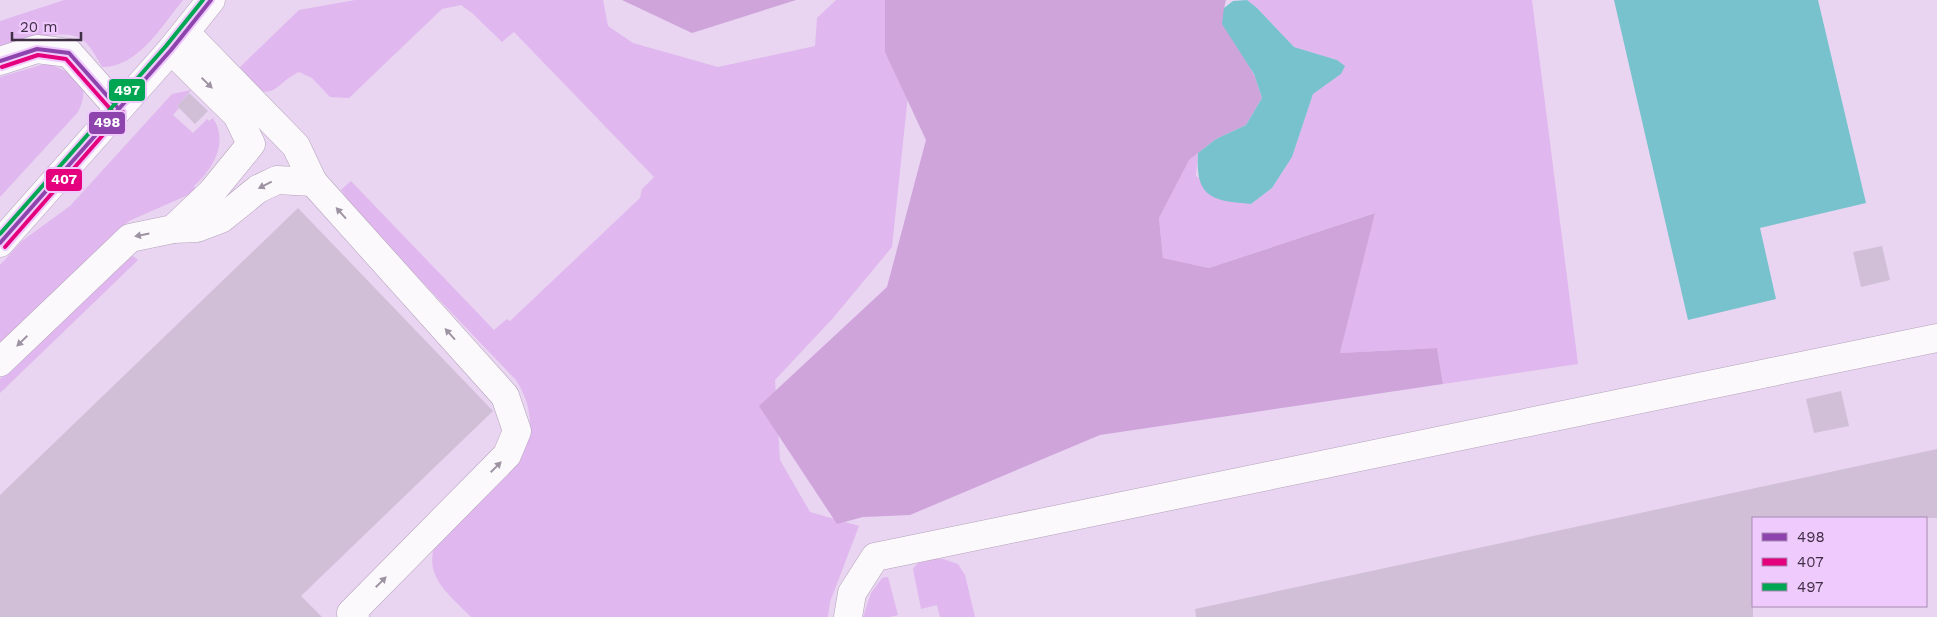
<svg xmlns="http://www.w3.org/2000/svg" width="1937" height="617" font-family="'Work Sans',sans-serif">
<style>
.green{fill:#e0b7ee}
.forest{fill:#cea4db}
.water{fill:#78c2cd}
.building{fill:#d0bfd7}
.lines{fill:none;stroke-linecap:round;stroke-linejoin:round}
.minor-casing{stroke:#b3a2b9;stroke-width:29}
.minor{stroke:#fcf9fd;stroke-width:28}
.bus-1-casing{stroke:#efcafc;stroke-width:8}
.bus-2-casing{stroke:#efcafc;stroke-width:8}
.bus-3-casing{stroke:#efcafc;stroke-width:8}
.bus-1{stroke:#8e44ad;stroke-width:4}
.bus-2{stroke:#e5007d;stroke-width:4}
.bus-3{stroke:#00a651;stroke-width:4}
.oneway{fill:#9e93a2}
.line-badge{stroke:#efcafc;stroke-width:2}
.badge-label{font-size:14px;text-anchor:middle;font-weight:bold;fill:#fff}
</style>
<rect width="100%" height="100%" fill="#e9d5f1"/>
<!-- green -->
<g class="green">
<path d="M64,0H183C163,24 138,68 102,67C97,58 92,48 84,41C65,25 21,43 0,49V21Z"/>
<path d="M355,0H603L608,26L633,43L718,67L815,46L817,18L836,0H918L892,247L833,318L775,380L780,460L810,512L859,526L830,602L828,617H471C451,596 423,577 435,545L528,440C533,418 528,399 516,380L361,218L341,190L351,181L494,330L507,319L510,321L640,198L642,189L654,177L514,32L502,42L472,13L461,5L442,9L349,98L330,97L312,78L299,72C276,82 275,103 248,84L251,80L240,67L299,10Z"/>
<path d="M1247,0H1532L1578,364L1443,384L1437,348L1340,353L1374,213L1209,268L1163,258L1159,218L1189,159L1198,153L1196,176L1251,204L1272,188L1292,157L1313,94L1341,74L1337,60L1294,47L1257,8Z"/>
<path d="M48,63C72,74 94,81 78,112L0,197V77Z"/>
<path d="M191,90L177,106L179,108L173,115L193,133L207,119L209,121L213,118C229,142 213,169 194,186L197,191L129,221L0,344V265L22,241L70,206L172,94Z"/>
<path d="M133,256L138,260L0,393V379L122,263Z"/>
<path d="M935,559H943L958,564L965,575L975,617H940L937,605L921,609L913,569L918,563Z"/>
<path d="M888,577L898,615L890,617H863L871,593L882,578Z"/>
</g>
<!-- forest -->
<g class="forest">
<path d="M622,0H796L692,33Z"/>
<path d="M885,0H1226C1217,30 1243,50 1254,75C1258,83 1259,91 1262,98L1246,125L1216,139L1189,160L1159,218L1163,258L1209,268L1375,213L1340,353L1437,348L1443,384L1100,435L910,515L863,517L837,524L759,406L887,287L926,140L885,52Z"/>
</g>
<!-- water -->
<g class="water">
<path d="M1247,0L1257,8L1294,47L1337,60L1345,66L1341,74L1313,94L1292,157L1272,188L1251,204C1211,201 1195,197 1198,153L1216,139L1246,125L1262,98L1254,74L1222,24L1224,8L1233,1Z"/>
<path d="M1614,0H1818L1866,203L1760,228L1776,299L1688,320Z"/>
</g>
<!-- building -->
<g class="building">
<path d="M189,93L208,111L195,124L177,106Z"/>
<path d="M298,208L493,411L301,596L322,617H0V495Z"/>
<path d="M1882,246L1890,280L1861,287L1853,252Z"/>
<path d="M1841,391L1849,426L1814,433L1806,399Z"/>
<path d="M1937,449V518H1753V617H1196L1195,609Z"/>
</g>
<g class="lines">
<defs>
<g id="minor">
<path d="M186,33L296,146L313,182L505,396L517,431L507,455L351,613L355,617"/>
<path d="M0,61L37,49L69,53L118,108"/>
<path d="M173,229L197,228L221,219L258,189L277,180L313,182"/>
<path d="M0,243L171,50L211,0"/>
<path d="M0,362L130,238L173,229L211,193L251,144L237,115L171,50"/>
<path d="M848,617L852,593L875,557L1937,338"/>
</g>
</defs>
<!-- minor casing -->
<use href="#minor" class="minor-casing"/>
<!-- minor -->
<use href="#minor" class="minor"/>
<defs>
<g id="bus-1">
<path d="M0,61L37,49L69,53L118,108"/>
<path d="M0,243L171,50L211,0"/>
</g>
<g id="bus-2">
<path d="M2,67L38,55L66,59L113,112"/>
<path d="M5,247L123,112"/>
</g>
<path id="bus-3" d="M0,234L166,46L203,0"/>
</defs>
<!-- bus-1 casing -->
<use href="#bus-1" class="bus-1-casing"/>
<!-- bus-2 casing -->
<use href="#bus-2" class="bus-2-casing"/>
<!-- bus-3 casing -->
<use href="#bus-3" class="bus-3-casing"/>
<!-- bus-1 -->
<use href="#bus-1" class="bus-1"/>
<!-- bus-2 -->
<use href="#bus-2" class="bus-2"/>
<!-- bus-3 -->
<use href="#bus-3" class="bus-3"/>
</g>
<!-- one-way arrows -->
<defs><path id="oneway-solid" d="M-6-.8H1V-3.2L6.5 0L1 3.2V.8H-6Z" transform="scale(1.25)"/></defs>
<g class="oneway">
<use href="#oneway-solid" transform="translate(207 83) rotate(44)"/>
<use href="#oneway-solid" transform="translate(265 185) rotate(153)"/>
<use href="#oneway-solid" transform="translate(341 213) rotate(-132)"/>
<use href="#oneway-solid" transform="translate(142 235) rotate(169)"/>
<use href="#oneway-solid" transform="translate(450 334) rotate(-132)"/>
<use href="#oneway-solid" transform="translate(22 341) rotate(136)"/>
<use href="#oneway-solid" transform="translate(496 467) rotate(-45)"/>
<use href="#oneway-solid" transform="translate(381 582) rotate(-45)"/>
</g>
<g class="line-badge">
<rect x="108" y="78" width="38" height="24" rx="5" fill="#00a651"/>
<rect x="88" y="111" width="38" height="24" rx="5" fill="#8e44ad"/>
<rect x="45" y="168" width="38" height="24" rx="5" fill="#e5007d"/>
</g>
<g class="badge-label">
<text x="127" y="95">497</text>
<text x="107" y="127">498</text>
<text x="64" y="184">407</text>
</g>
<!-- legend -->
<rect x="1752" y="517" width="175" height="90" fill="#efcafc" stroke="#a98bb3"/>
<rect x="1762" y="533" width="25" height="8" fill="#8e44ad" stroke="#a98bb3"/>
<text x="1797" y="542" font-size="15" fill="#402d46">498</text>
<rect x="1762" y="558" width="25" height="8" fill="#e5007d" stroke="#a98bb3"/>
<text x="1797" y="567" font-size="15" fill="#402d46">407</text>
<rect x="1762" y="583" width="25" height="8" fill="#00a651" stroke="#a98bb3"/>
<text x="1797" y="592" font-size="15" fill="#402d46">497</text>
<!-- scale -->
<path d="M12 32v8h69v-8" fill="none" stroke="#402d46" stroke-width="2.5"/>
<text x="20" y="32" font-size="15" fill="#402d46" stroke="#efcafc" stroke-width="4" paint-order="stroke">20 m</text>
</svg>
